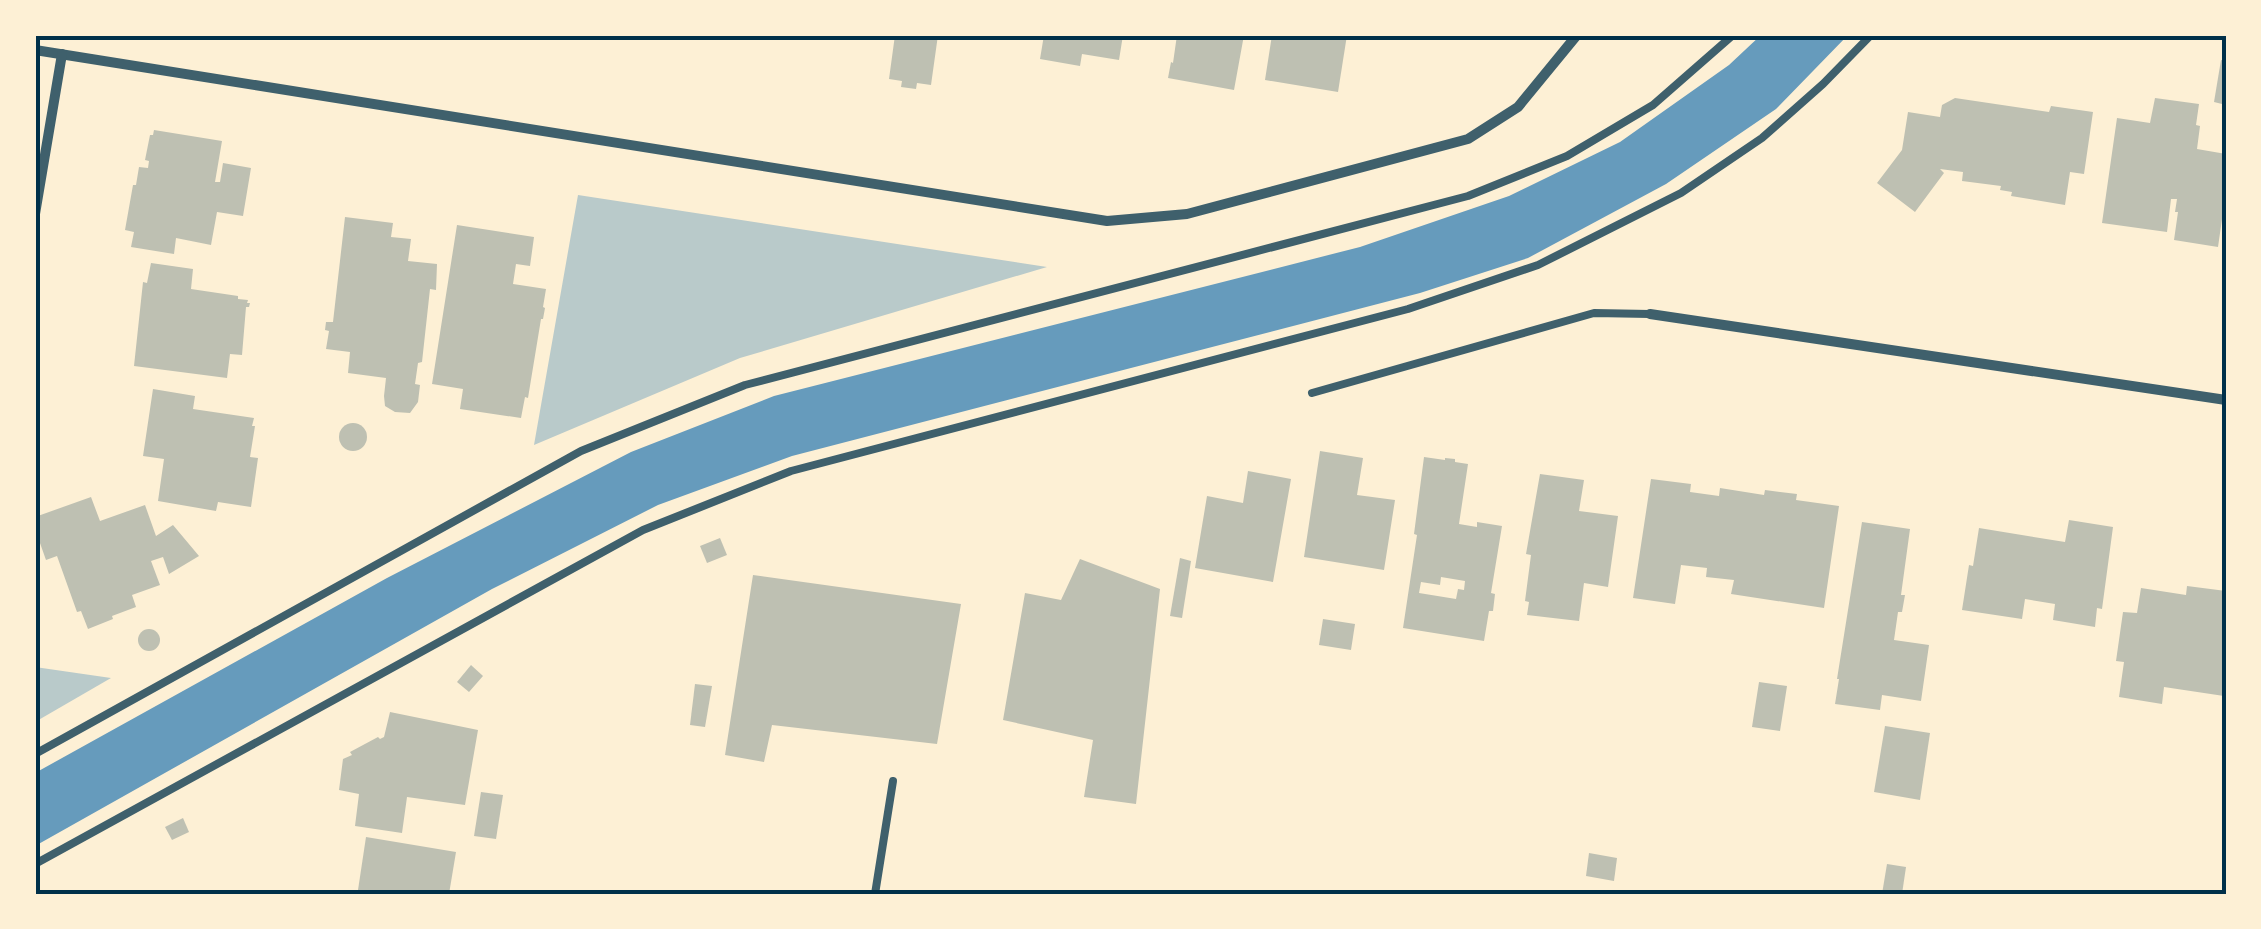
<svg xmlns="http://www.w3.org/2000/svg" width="2261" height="929" font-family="'Alegreya Sans',sans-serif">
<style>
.green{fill:#b9caca}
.water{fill:#669bbc}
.building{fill:#bec0b2;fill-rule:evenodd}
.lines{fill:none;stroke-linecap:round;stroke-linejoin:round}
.service{stroke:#3f606c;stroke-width:8}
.minor{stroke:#3f606c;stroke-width:10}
.neatline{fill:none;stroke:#003049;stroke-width:4}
</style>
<rect width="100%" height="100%" fill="#fdf0d5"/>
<!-- green -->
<g class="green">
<path d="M578,195L1047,267L740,358L534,445Z"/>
<path d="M35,667L111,678L35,722Z"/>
</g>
<!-- water -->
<path class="water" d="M1761,35H1848L1776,109L1666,184L1528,258L1420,293L792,456L658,505L492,589L35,846V773L387,578L631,452L774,396L1360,247L1509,196L1620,142L1729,65Z"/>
<!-- building -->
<g class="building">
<path d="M895,35H938L931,85L917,83L916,89L901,87L902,81L889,79Z"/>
<path d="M1044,35H1123L1119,60L1082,54L1080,66L1040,59Z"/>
<path d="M1177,35H1244L1234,90L1168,78L1171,62L1173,63Z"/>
<path d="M1272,35H1347L1338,92L1265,80Z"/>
<path d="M2221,60L2226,61V105L2214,102Z"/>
<path d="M1955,98L2049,112L2051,106L2093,112L2084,174L2070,172L2065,205L2011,196L2012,192L2000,190L2001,186L1962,181L1963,172L1940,169L1944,173L1915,212L1877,183L1902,150L1908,112L1940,117L1942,105Z"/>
<path d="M2155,98L2199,104L2196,125L2200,126L2197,149L2226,154V191L2218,247L2174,240L2178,212H2175L2177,199H2171L2167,232L2102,223L2117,118L2150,123Z"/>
<path d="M154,130L222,141L215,182H220L223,163L251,168L243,216L217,212L211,245L176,238L174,254L131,247L134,232L125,230L133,185H136L139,167L148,168L149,161L145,160L150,135H153Z"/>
<path d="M345,217L393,223L391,237L411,239L408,261L437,264L436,290L430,289L422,362L418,363L415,384L420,385L418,402L410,413L395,412L385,406L384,396L386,378L348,373L350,352L326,349L329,331L325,330L326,322H333Z"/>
<path d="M457,225L534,237L530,266L516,264L513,284L546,289L543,307L545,308L543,319H541L528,398L525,397L521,418L460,409L463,389L432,384Z"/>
<path d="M151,263L193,269L191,289L238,296V299L248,300L247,303H250L249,307H246L242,355L230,354L227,378L134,366L143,282L147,283Z"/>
<path d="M153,389L195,396L193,409L254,418L252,426H255L250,457L258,458L251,507L218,502L216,511L158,501L164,459L143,456Z"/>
<circle cx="353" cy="437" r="14"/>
<path d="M1320,451L1363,458L1357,495L1395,500L1384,570L1304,557Z"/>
<path d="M1424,457L1445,460V458L1455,459V462L1468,464L1459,524L1477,527V522L1502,526L1491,593L1495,594L1493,611H1489L1484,641L1403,628L1417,535L1414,534ZM1441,577L1465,581L1464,590L1458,589L1456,599L1419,593L1421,582L1440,585Z"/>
<path d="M1248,471L1291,479L1273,582L1195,568L1207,496L1243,503Z"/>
<path d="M1540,474L1584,480L1579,511L1618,516L1608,587L1584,583L1579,621L1527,615L1529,602L1525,601L1531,555L1526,554Z"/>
<path d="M1651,479L1691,484L1690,492L1719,496L1720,488L1764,495L1765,490L1797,494L1796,500L1839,506L1824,608L1731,594L1734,580L1706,577L1707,568L1681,565L1675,604L1633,598Z"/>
<path d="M91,497L100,521L145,505L156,536L173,525L199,556L169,574L163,557L151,561L160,585L132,595L136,607L112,616L113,619L88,629L81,611L77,612L57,556L46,560L35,529V517Z"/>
<path d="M2069,520L2113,527L2102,609L2097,608L2095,627L2053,620L2055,604L2025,599L2022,619L1962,610L1969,565L1973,566L1979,528L2065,542Z"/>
<path d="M1862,522L1910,529L1901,595H1905L1902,612H1898L1894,640L1929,645L1921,701L1882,695L1880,710L1835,704L1839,679H1837Z"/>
<path d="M720,538L727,555L707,563L700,546Z"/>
<path d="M1180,558L1191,561L1182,618L1170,616Z"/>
<path d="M1080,559L1160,589L1136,804L1084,797L1093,740L1003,720L1025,593L1061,600Z"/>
<path d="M753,575L961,604L937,744L772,725L764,762L725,755Z"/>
<path d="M2187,586L2226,591V680L2224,696L2164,687L2162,704L2119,697L2124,662L2116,661L2123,612L2137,613L2141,588L2186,595Z"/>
<path d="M1323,619L1355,624L1351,650L1319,645Z"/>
<circle cx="149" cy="640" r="11"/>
<path d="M471,665L483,676L469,692L457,682Z"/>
<path d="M1759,682L1787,686L1780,731L1752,727Z"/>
<path d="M695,684L712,686L705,727L690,725Z"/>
<path d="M390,712L478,730L465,805L407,797L402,833L355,826L359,794L339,790L343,759L352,755L350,752L378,737L380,739L384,737Z"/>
<path d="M1885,726L1930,733L1920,800L1874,792Z"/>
<path d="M481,792L503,795L496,839L474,836Z"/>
<path d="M183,818L189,832L172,840L165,827Z"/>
<path d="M366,837L456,852L449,894H382L358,890Z"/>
<path d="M1589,853L1617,858L1614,881L1586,876Z"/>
<path d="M1887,864L1906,867L1902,894H1882Z"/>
</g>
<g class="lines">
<!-- service -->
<g class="service">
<path d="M1312,393L1594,313L1650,314"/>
<path d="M35,754L581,451L745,385L1468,196L1567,156L1653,105L1733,35"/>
<path d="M35,864L643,530L791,471L1408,309L1538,265L1681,193L1762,138L1823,84L1871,35"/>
<path d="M875,894L893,781"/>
</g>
<!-- minor -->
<g class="minor">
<path d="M35,50L1107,221L1187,214L1468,139L1518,107L1577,35"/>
<path d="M35,214L62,54"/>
<path d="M1650,314L2226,400"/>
</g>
</g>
<!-- border -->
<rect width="2261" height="929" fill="none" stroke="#fdf0d5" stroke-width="75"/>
<rect x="38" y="38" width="2186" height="854" class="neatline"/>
</svg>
